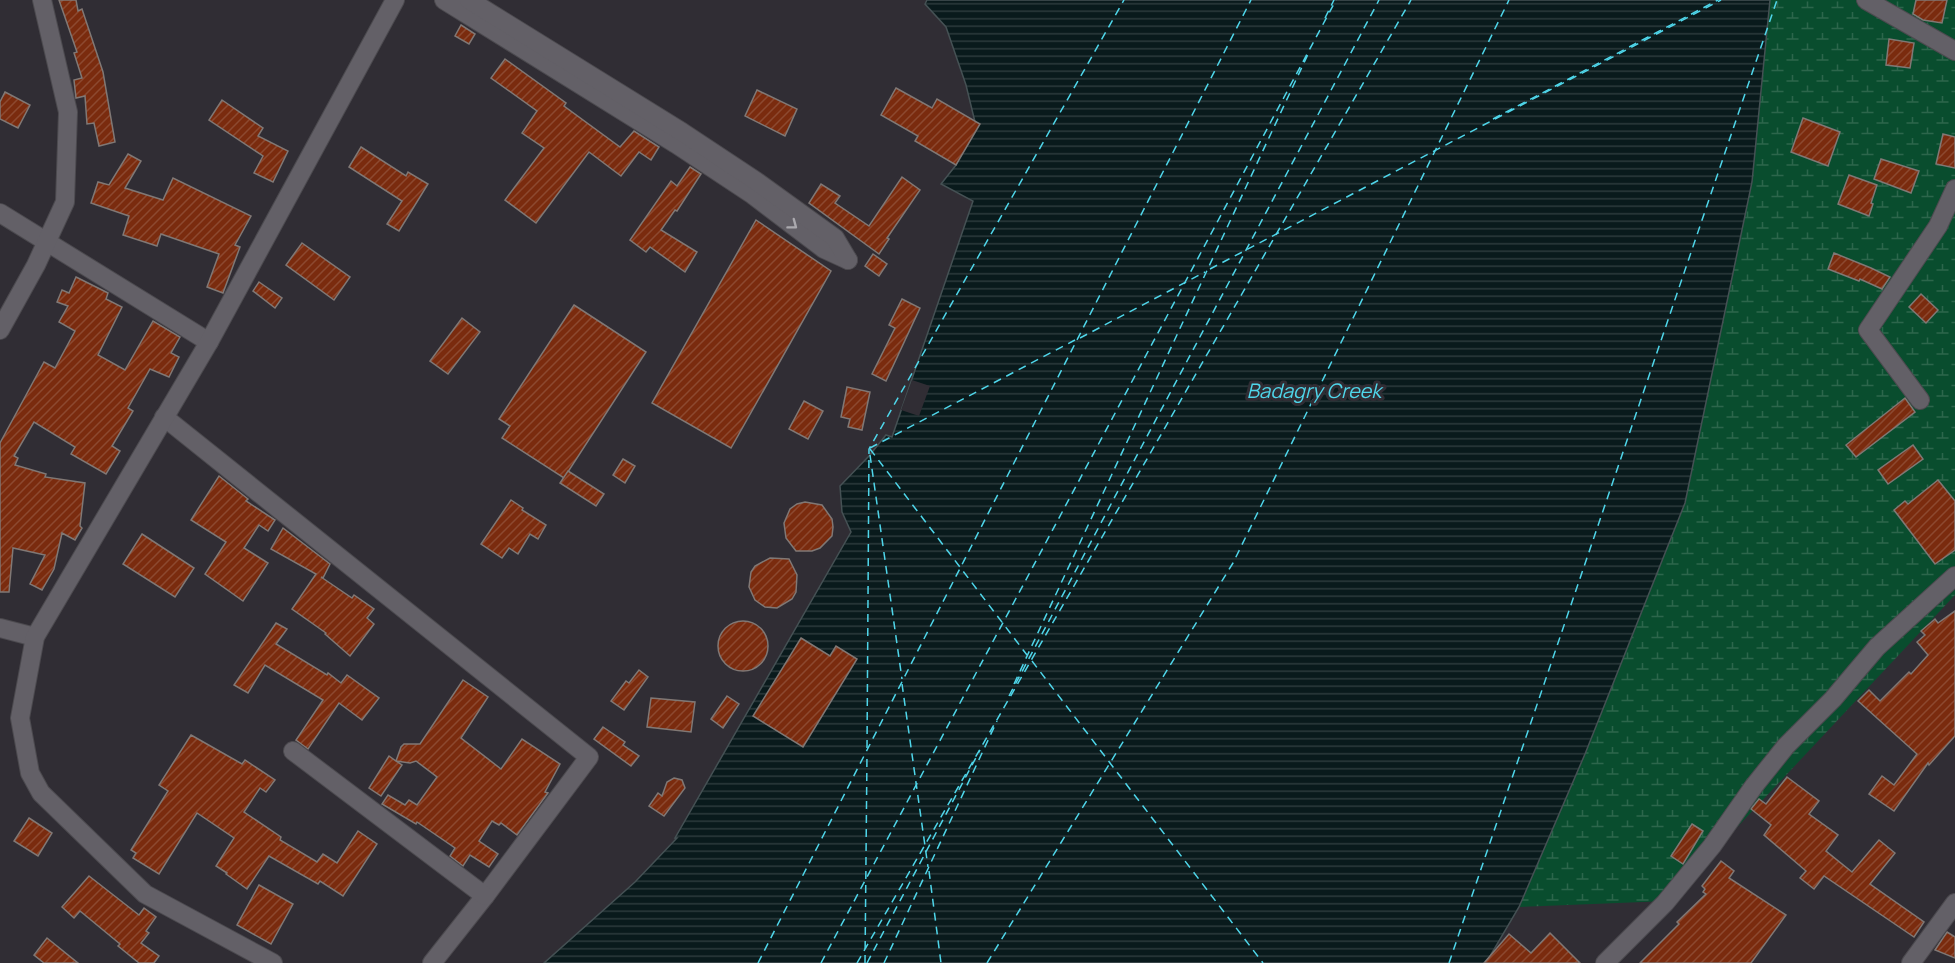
<svg xmlns="http://www.w3.org/2000/svg" width="1955" height="963" font-family="Manrope,sans-serif">
<style>
.wetland{fill:url(#wetland-marsh)}
.water{fill:url(#water-rules);stroke:#455154;stroke-width:1.5}
.pier{fill:#302d34}
.lines{fill:none;stroke-linecap:round;stroke-linejoin:round}
.ferry{stroke:#4fd6ea;stroke-width:1.5;stroke-dasharray:8 6;stroke-linecap:butt}
.building{fill:url(#building-hatch);stroke:#807875;stroke-width:1.5}
.minor-casing{stroke:#4c4a4f;stroke-width:20}
.minor{stroke:#636067;stroke-width:18}
.oneway{stroke:#aba9ae}
.labels{text-anchor:middle;stroke-width:6;stroke-linejoin:round;paint-order:stroke}
.water-label{font-size:20px;font-style:italic;fill:#4fd6ea;stroke:#302d34}
</style>
<defs>
<pattern id="wetland-marsh" width="20" height="14" patternUnits="userSpaceOnUse" patternTransform="scale(1.5)"><rect width="20" height="14" fill="#094d2e"/><path d="M1 5h8M5 5V1M11 12h8M15 12V8" fill="none" stroke="#2c664b"/></pattern>
<pattern id="water-rules" width="6" height="5" patternUnits="userSpaceOnUse" patternTransform="scale(1.5)"><rect width="6" height="5" fill="#091a1c"/><path d="M0 2.5h6" fill="none" stroke="#2c3a3c"/></pattern>
<pattern id="building-hatch" width="6" height="6" patternUnits="userSpaceOnUse" patternTransform="scale(1.5)"><rect width="6" height="6" fill="#7a2b0e"/><path d="M-1 1l2-2M0 6l6-6M5 7l2-2" fill="none" stroke="#8c4930"/></pattern>
</defs>
<rect width="100%" height="100%" fill="#302d34"/>
<!-- wetland -->
<path class="wetland" d="M1770,0H1955V595L1668,901L1519,907L1585,754L1685,503L1752,182Z"/>
<!-- water -->
<path class="water" d="M927,0H1770L1752,182L1685,503L1585,754L1519,907L1486,963H544L635,882L677,838H675L851,532L842,512L840,486L869,456L886,435L892,437L973,201L941,184L956,165L975,122L966,85L946,27L925,4Z"/>
<!-- pier -->
<path class="pier" d="M912,380L930,386L919,416L901,410Z"/>
<g class="lines">
<!-- ferry -->
<g class="ferry">
<path d="M1325,18L1334,0"/>
<path d="M1493,119L1718,0"/>
<path d="M1210,269L1721,0"/>
<path d="M1080,338L1205,272"/>
<path d="M870,448L1075,340"/>
<path d="M870,449L1027,655"/>
<path d="M870,455L902,679"/>
<path d="M1032,661L1263,963"/>
<path d="M902,684L928,867"/>
<path d="M1014,684L1309,52"/>
<path d="M1009,696L1379,0"/>
<path d="M867,748L869,449L1124,0"/>
<path d="M929,871L941,963"/>
<path d="M758,963L1251,0"/>
<path d="M821,963L1336,0"/>
<path d="M857,963L1411,0"/>
<path d="M865,963L867,753"/>
<path d="M867,963L980,750"/>
<path d="M884,963L997,721"/>
<path d="M987,963L1233,563L1509,0"/>
<path d="M1449,963L1777,0"/>
</g>
</g>
<!-- building -->
<g class="building">
<path d="M59,0H76L78,11L82,9L103,72L115,142L99,146L94,123L87,124L85,96L76,98L74,80L82,78L74,53L77,52Z"/>
<path d="M1916,0H1947L1942,23L1923,20L1913,14Z"/>
<path d="M461,25L475,34L469,44L455,36Z"/>
<path d="M1889,39L1914,43L1910,68L1886,65Z"/>
<path d="M505,59L566,103L564,106L620,147L634,131L659,147L651,160L639,152L621,176L589,152L536,223L505,200L544,148L522,133L537,111L491,78Z"/>
<path d="M896,88L932,108L937,99L980,124L956,165L915,141L918,136L881,115Z"/>
<path d="M757,90L797,109L785,136L745,116Z"/>
<path d="M5,92L30,105L18,128L0,119V102Z"/>
<path d="M222,100L263,128L258,136L288,151L273,182L254,173L263,156L209,120Z"/>
<path d="M1803,118L1840,132L1828,166L1791,152Z"/>
<path d="M1943,134L1955,137V168L1936,164Z"/>
<path d="M361,147L406,176L408,172L428,184L399,231L387,224L402,201L349,167Z"/>
<path d="M128,154L141,161L125,188L163,200L173,178L251,216L235,245L240,247L223,293L207,287L219,254L161,234L157,246L123,235L129,216L91,203L98,182L109,185Z"/>
<path d="M1881,159L1919,171L1911,193L1874,179Z"/>
<path d="M690,167L701,174L677,211L675,210L661,230L697,252L685,272L650,247L646,252L630,240L671,181L677,186Z"/>
<path d="M1849,175L1877,185L1871,203L1873,204L1869,216L1838,204Z"/>
<path d="M902,177L920,190L887,238L889,239L879,254L809,203L821,184L840,196L835,203L869,226Z"/>
<path d="M756,220L831,271L731,448L652,403Z"/>
<path d="M302,243L350,277L334,300L286,265Z"/>
<path d="M1834,253L1871,268L1890,277L1882,289L1860,279L1859,281L1828,269Z"/>
<path d="M873,254L887,264L879,276L865,266Z"/>
<path d="M76,277L108,293L106,299L122,307L98,355L125,370L153,321L180,337L171,353L179,357L169,377L150,369L128,408L133,411L112,446L120,451L106,474L71,454L75,447L34,422L14,456L18,458L15,465L46,474L45,477L85,483L80,526L82,528L75,540L62,533L54,569L42,590L30,584L45,555L13,548L9,592H0V443L44,362L55,368L75,331L59,322L68,306L57,302L62,290L69,293Z"/>
<path d="M259,282L282,298L275,308L253,291Z"/>
<path d="M1921,294L1938,310L1926,323L1909,307Z"/>
<path d="M902,299L920,308L886,381L872,374L895,328L889,325Z"/>
<path d="M574,305L646,352L564,478L502,438L510,426L499,419Z"/>
<path d="M462,318L480,332L448,374L430,361Z"/>
<path d="M847,387L870,392L862,430L848,427L850,419L841,417Z"/>
<path d="M1905,398L1915,412L1856,457L1846,445Z"/>
<path d="M804,401L823,411L808,439L789,429Z"/>
<path d="M1913,445L1923,459L1888,484L1878,470Z"/>
<path d="M623,459L635,466L625,483L613,475Z"/>
<path d="M568,471L604,494L596,506L560,483Z"/>
<path d="M219,476L248,499L246,501L275,520L268,531L259,525L244,548L268,563L243,601L205,574L226,542L191,520Z"/>
<path d="M1938,480L1955,501V550L1935,564L1894,510L1905,501L1908,504Z"/>
<path d="M511,500L523,508L522,510L546,525L538,539L530,534L518,554L509,548L502,558L481,544Z"/>
<path d="M805,502L822,505L832,519L833,527L832,536L820,548L812,551H796L786,538L784,523L790,509L797,504Z"/>
<path d="M283,528L330,564L323,578L321,577L352,598L354,595L374,609L367,618L374,624L350,656L325,634L326,633L292,609L316,574L271,549Z"/>
<path d="M142,534L194,568L175,597L123,564Z"/>
<path d="M770,558L789,559L797,575L796,592L792,599L777,608L765,607L755,600L749,587L751,572L755,566Z"/>
<path d="M1955,611V736L1929,765L1928,763L1894,811L1869,794L1882,776L1894,785L1917,754L1858,701L1869,690L1880,701L1909,672L1911,674L1928,655L1917,642L1925,635L1921,631L1935,619L1938,623Z"/>
<circle cx="743" cy="646" r="25"/>
<path d="M276,623L287,629L276,644L327,675L328,673L341,683L347,675L379,698L362,720L339,703L308,749L296,740L323,700L265,665L248,693L234,685Z"/>
<path d="M801,638L830,656L836,646L857,659L803,747L753,716Z"/>
<path d="M639,670L648,677L624,710L611,701L626,681L629,683Z"/>
<path d="M463,680L488,697L461,738L501,769L522,739L560,764L545,792L548,793L517,835L501,823L499,825L492,821L479,841L498,854L489,867L470,855L463,866L450,856L455,848L417,822L416,824L382,804L388,795L405,805L409,800L417,805L437,777L416,761L410,763L396,761L402,765L381,796L369,788L389,756L396,761L401,747L404,744H420Z"/>
<path d="M727,696L739,704L723,728L711,719Z"/>
<path d="M651,698L695,702L691,732L647,727Z"/>
<path d="M603,727L625,742L623,745L639,756L631,766L594,739Z"/>
<path d="M191,735L242,764L245,760L275,780L266,792L260,788L244,812L281,837L280,840L317,862L323,854L337,863L358,831L377,844L343,896L320,881L318,884L269,856L247,889L226,874L227,873L216,866L234,838L197,813L159,874L133,858L136,853L131,850L168,791L159,785Z"/>
<path d="M1787,777L1819,801L1809,814L1838,835L1826,851L1852,872L1879,840L1895,853L1870,884L1924,922L1914,937L1824,876L1814,889L1800,878L1806,871L1764,835L1771,825L1751,809L1759,799L1766,804Z"/>
<path d="M674,778L682,780L685,788L664,816L649,806L658,793L662,796L667,782Z"/>
<path d="M29,818L52,833L38,856L14,841Z"/>
<path d="M1692,824L1703,831L1683,864L1671,856Z"/>
<path d="M1721,861L1734,871L1729,878L1786,915L1751,963H1640L1679,924L1677,922L1706,894L1703,892L1705,889L1702,886Z"/>
<path d="M89,876L139,915L144,908L156,917L146,931L149,933L141,943L159,956L154,963H139L118,946L120,944L80,911L74,918L62,907Z"/>
<path d="M259,885L293,904L271,944L237,925Z"/>
<path d="M1947,932L1955,937V958L1935,950Z"/>
<path d="M1550,933L1580,963H1484L1509,934L1531,953Z"/>
<path d="M47,938L78,963H44L34,955Z"/>
</g>
<g class="lines">
<defs>
<g id="minor">
<path d="M444,0L676,144L753,195L824,249L848,260"/>
<path d="M469,0L682,132L756,181L835,238L848,260"/>
<path d="M1866,0L1955,51"/>
<path d="M0,213L209,342"/>
<path d="M0,330L36,265L65,202L68,112L42,0"/>
<path d="M1920,400L1868,330L1938,226L1955,189"/>
<path d="M164,417L589,757L485,896L432,963"/>
<path d="M0,628L35,637"/>
<path d="M293,751L485,896"/>
<path d="M273,963L145,894L41,793L30,773L20,718L35,637L209,342L395,0"/>
<path d="M1605,963L1665,903L1712,846L1754,786L1786,746L1833,699L1877,647L1955,576"/>
<path d="M1911,963L1955,903"/>
</g>
</defs>
<!-- minor casing -->
<use href="#minor" class="minor-casing"/>
<!-- minor -->
<use href="#minor" class="minor"/>
</g>
<!-- one-way arrows -->
<defs><path id="oneway-chevron" d="M-2-3.5L2.5 0L-2 3.5" fill="none" stroke-width="1.6" stroke-linecap="round" stroke-linejoin="round" transform="scale(1.5)"/></defs>
<use class="oneway" href="#oneway-chevron" transform="translate(793 225) rotate(37)"/>
<g class="labels">
<!-- water labels -->
<g class="water-label">
<text x="1314" y="398">Badagry Creek</text>
</g>
</g>
</svg>
